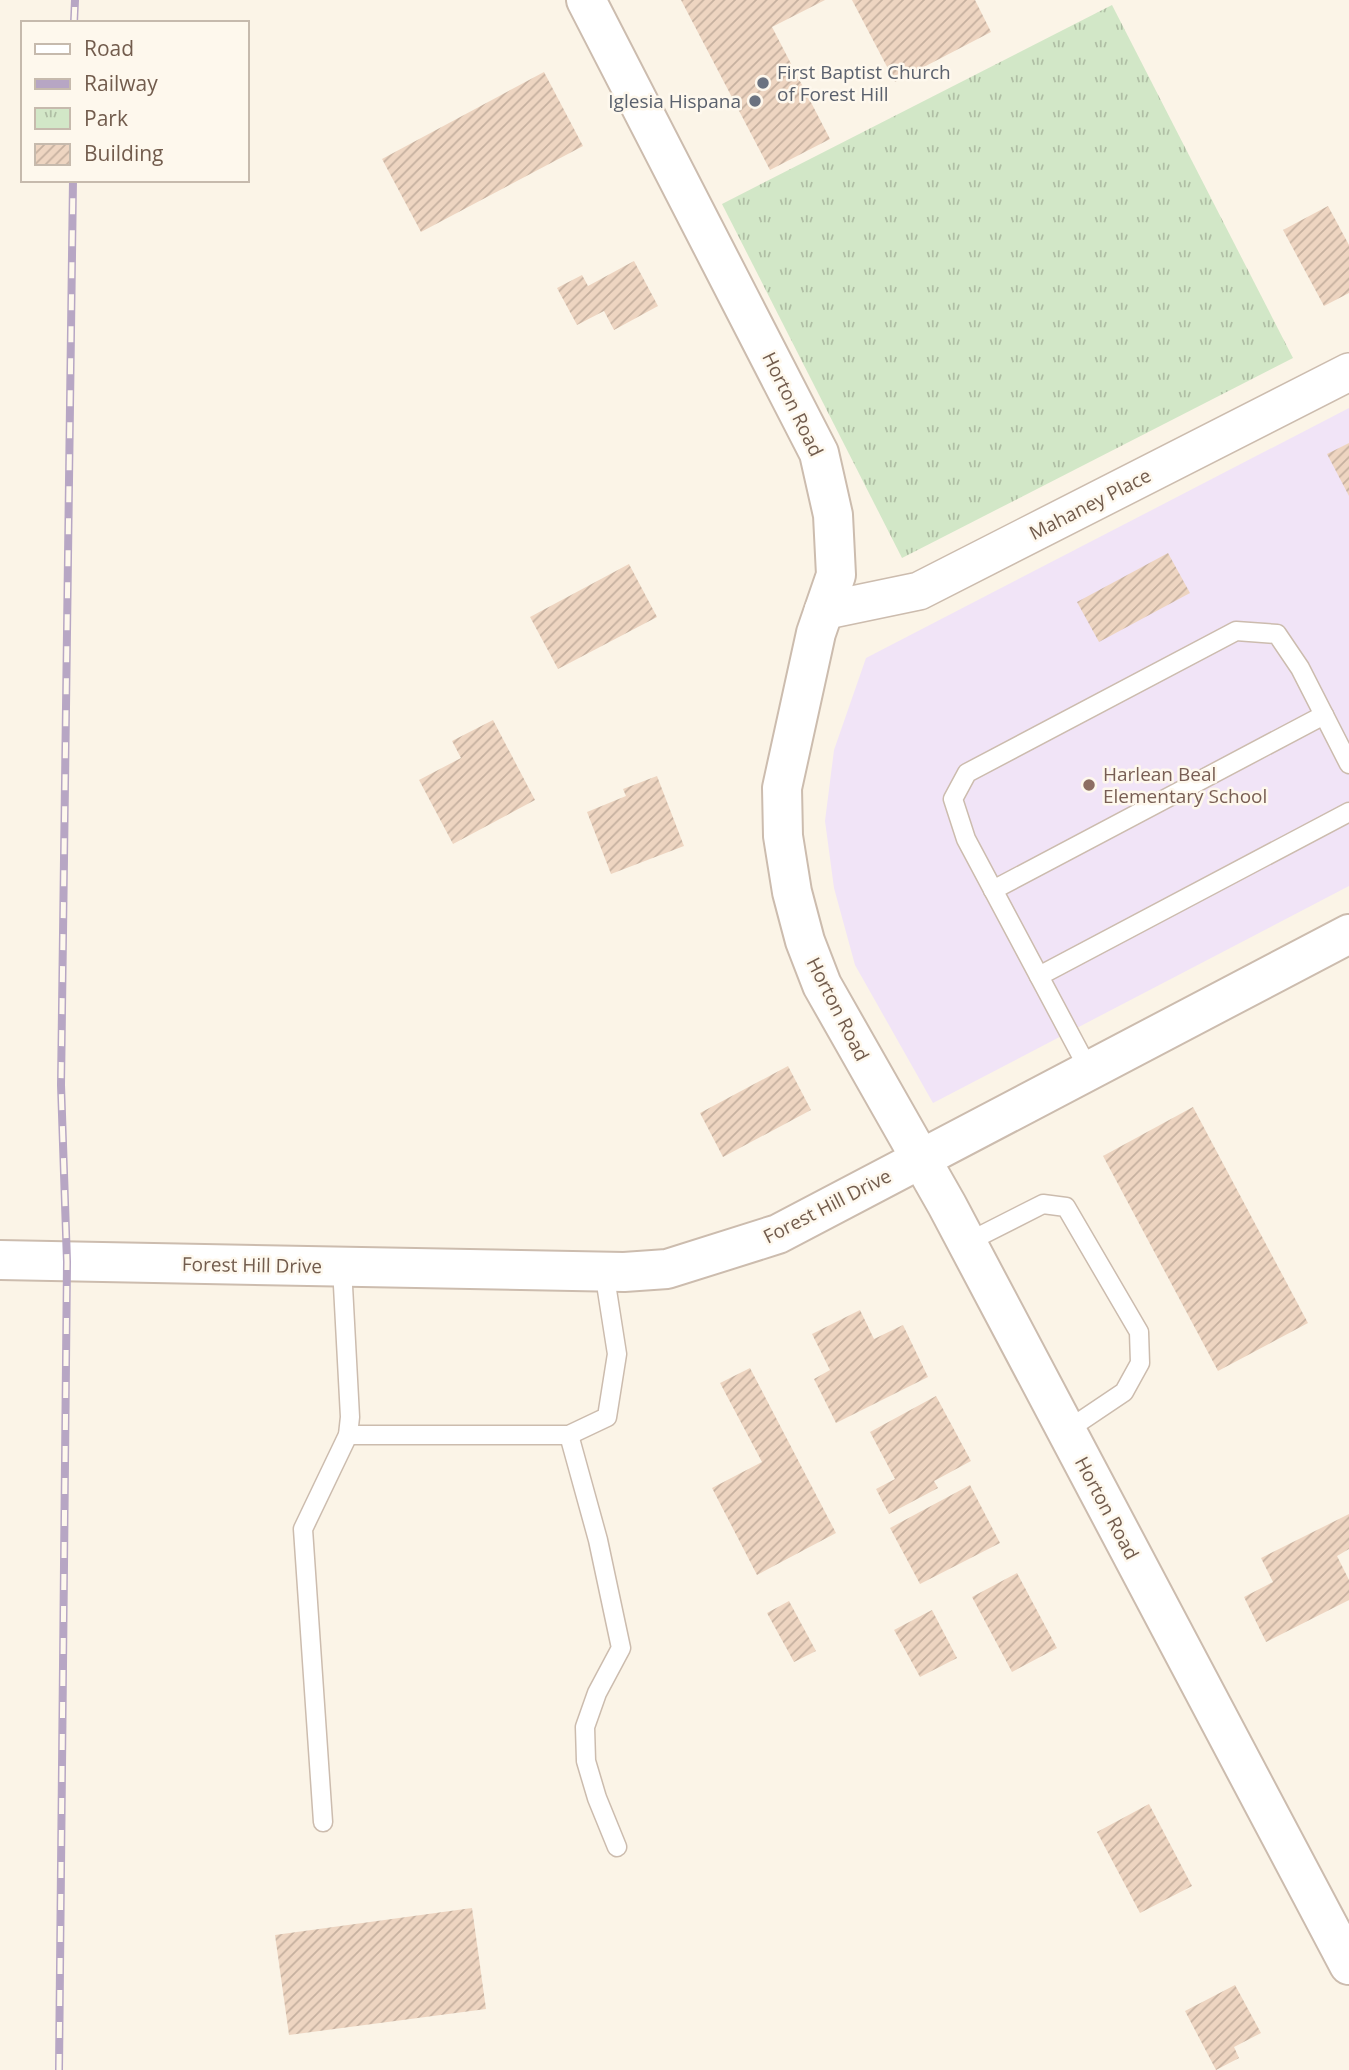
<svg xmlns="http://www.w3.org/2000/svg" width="1349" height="2070" font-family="'Open Sans',sans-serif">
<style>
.education{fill:#f1e4f7}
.park{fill:url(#park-tufts)}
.building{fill:url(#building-hatch)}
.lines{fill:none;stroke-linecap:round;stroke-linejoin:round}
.service-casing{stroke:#ccbcae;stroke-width:21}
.minor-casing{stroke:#ccbcae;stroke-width:40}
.tertiary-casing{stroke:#ccbcae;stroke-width:42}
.service{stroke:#fff;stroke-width:18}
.minor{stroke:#fff;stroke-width:37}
.tertiary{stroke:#fff;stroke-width:38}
.rail-casing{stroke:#b7a6c4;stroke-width:8}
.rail{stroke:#fef8ed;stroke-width:5;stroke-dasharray:16;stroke-linecap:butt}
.worship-dot{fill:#6b7280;stroke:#fef8ed;stroke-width:2.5}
.education-dot{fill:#8d6e63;stroke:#fef8ed;stroke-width:2.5}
.labels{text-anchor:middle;stroke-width:5;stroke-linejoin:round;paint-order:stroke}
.worship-label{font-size:19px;fill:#5b616d;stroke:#fef8ed;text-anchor:start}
.street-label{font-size:19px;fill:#725c4d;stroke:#fef8ed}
.education-label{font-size:19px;fill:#785e54;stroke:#fef8ed;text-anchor:start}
</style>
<defs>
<pattern id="park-tufts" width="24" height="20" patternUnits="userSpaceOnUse" patternTransform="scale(1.75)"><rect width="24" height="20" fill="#d2e7c7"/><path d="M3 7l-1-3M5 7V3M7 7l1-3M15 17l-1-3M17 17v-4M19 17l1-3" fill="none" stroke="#afbea4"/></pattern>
<pattern id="building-hatch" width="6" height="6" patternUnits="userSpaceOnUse" patternTransform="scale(1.75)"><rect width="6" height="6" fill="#eed5c1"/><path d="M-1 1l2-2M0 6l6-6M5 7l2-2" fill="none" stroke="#c5b09f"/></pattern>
</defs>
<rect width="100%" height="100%" fill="#fbf4e7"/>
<!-- education -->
<path class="education" d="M1349,408V886L933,1103L855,965L834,888L825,821L834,750L866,658Z"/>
<!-- park -->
<path class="park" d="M1112,5L1293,358L902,558L722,204Z"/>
<!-- building -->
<g class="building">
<path d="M681,0H825L772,27L830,139L770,170Z"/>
<path d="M852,0H975L991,32L895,82Z"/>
<path d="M544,72L583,146L421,232L382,159Z"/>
<path d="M1328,206L1349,245V293L1324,306L1283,230Z"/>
<path d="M634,261L658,306L614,330L604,311L577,325L557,288L582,275L588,286Z"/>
<path d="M1349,443V496L1327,454Z"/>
<path d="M1168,553L1190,593L1099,642L1077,602Z"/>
<path d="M629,564L657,617L558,669L530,617Z"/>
<path d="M493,720L535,800L453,844L419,780L461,758L452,741Z"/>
<path d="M657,776L684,846L611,874L587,812L626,796L623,789Z"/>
<path d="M788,1066L811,1110L723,1157L700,1113Z"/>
<path d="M1193,1107L1308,1323L1218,1371L1103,1156Z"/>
<path d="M860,1310L874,1339L903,1325L928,1377L836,1423L814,1379L830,1370L812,1334Z"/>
<path d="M750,1368L836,1533L757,1575L712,1488L762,1462L720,1383Z"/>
<path d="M936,1396L971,1461L934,1481L938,1488L889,1514L876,1489L895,1479L870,1432Z"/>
<path d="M970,1485L1000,1543L920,1584L890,1528Z"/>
<path d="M1349,1514V1549L1337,1556L1349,1580V1600L1266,1642L1244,1597L1273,1582L1261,1558Z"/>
<path d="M1017,1573L1057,1648L1012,1672L972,1597Z"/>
<path d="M789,1601L816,1651L794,1662L767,1613Z"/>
<path d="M932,1610L957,1658L920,1677L894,1630Z"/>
<path d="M1149,1804L1192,1886L1140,1913L1097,1832Z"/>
<path d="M472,1908L486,2009L289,2035L275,1935Z"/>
<path d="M1235,1985L1261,2033L1234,2047L1239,2058L1216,2070L1185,2011Z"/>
</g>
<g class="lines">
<defs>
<g id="service">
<path d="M993,890L1324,715"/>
<path d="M1039,976L1349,812"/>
<path d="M1089,1070L966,839L953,799L967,773L1236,631L1277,634L1300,668L1349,764"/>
<path d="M966,1243L1043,1204L1066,1207L1139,1332L1140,1363L1124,1392L1066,1431"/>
<path d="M348,1435H569L607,1417L617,1354L604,1271"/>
<path d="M569,1435L598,1540L621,1648L597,1693L585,1727L586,1761L597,1798L617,1847"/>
<path d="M323,1822L303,1529L348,1435L350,1417L342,1267"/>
</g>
<path id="minor" d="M823,611L919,591L1349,372"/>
<g id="tertiary">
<path d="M586,0L819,453L833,515L836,575L816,633L782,788L783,836L792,892L805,941L822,985L947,1205L1349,1965"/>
<path d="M0,1260L624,1272L667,1269L778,1234L1349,934"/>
</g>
</defs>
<!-- service casing -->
<use href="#service" class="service-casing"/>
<!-- minor casing -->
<use href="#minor" class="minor-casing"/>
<!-- tertiary casing -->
<use href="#tertiary" class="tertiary-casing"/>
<!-- service -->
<use href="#service" class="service"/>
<!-- minor -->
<use href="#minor" class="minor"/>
<!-- tertiary -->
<use href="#tertiary" class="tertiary"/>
<defs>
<g id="rail">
<path d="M74,23L75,0"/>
<path d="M59,2070L67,1262L61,1085L73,180"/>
</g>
</defs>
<!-- rail casing -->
<use href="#rail" class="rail-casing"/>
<!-- rail -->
<use href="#rail" class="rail"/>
</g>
<!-- markers -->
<g class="worship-dot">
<circle cx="763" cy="83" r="7"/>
<circle cx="755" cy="101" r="7"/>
</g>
<circle class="education-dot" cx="1089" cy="785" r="7"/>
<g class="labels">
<!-- worship labels -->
<g class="worship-label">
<text x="777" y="79">First Baptist Church<tspan x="777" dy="22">of Forest Hill</tspan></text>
<text x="741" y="108" text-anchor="end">Iglesia Hispana</text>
</g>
<!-- street labels -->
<g class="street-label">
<text transform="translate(793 404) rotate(64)" y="7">Horton Road</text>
<text transform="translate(1090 504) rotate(-27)" y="7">Mahaney Place</text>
<text transform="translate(838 1009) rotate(63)" y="7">Horton Road</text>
<text transform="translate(827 1206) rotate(-27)" y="7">Forest Hill Drive</text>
<text transform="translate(252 1265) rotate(1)" y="7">Forest Hill Drive</text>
<text transform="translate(1107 1508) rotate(62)" y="7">Horton Road</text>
</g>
<!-- education labels -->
<g class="education-label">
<text x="1103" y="781">Harlean Beal<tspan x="1103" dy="22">Elementary School</tspan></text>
</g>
</g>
<!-- legend -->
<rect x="21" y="21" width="228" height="161" fill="#fef8ed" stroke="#c6baad" stroke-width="2"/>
<rect x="35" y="44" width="35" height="10" fill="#ffffff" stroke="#c6baad" stroke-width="2"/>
<text x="84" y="56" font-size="21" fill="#725c4d">Road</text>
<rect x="35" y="79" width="35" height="10" fill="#b7a6c4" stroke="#c6baad" stroke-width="2"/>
<text x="84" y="91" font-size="21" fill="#725c4d">Railway</text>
<rect x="35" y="108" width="35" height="21" fill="url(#park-tufts)" stroke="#c6baad" stroke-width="2"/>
<text x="84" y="126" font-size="21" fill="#725c4d">Park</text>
<rect x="35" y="144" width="35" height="21" fill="url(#building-hatch)" stroke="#c6baad" stroke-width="2"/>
<text x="84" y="161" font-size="21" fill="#725c4d">Building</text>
</svg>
